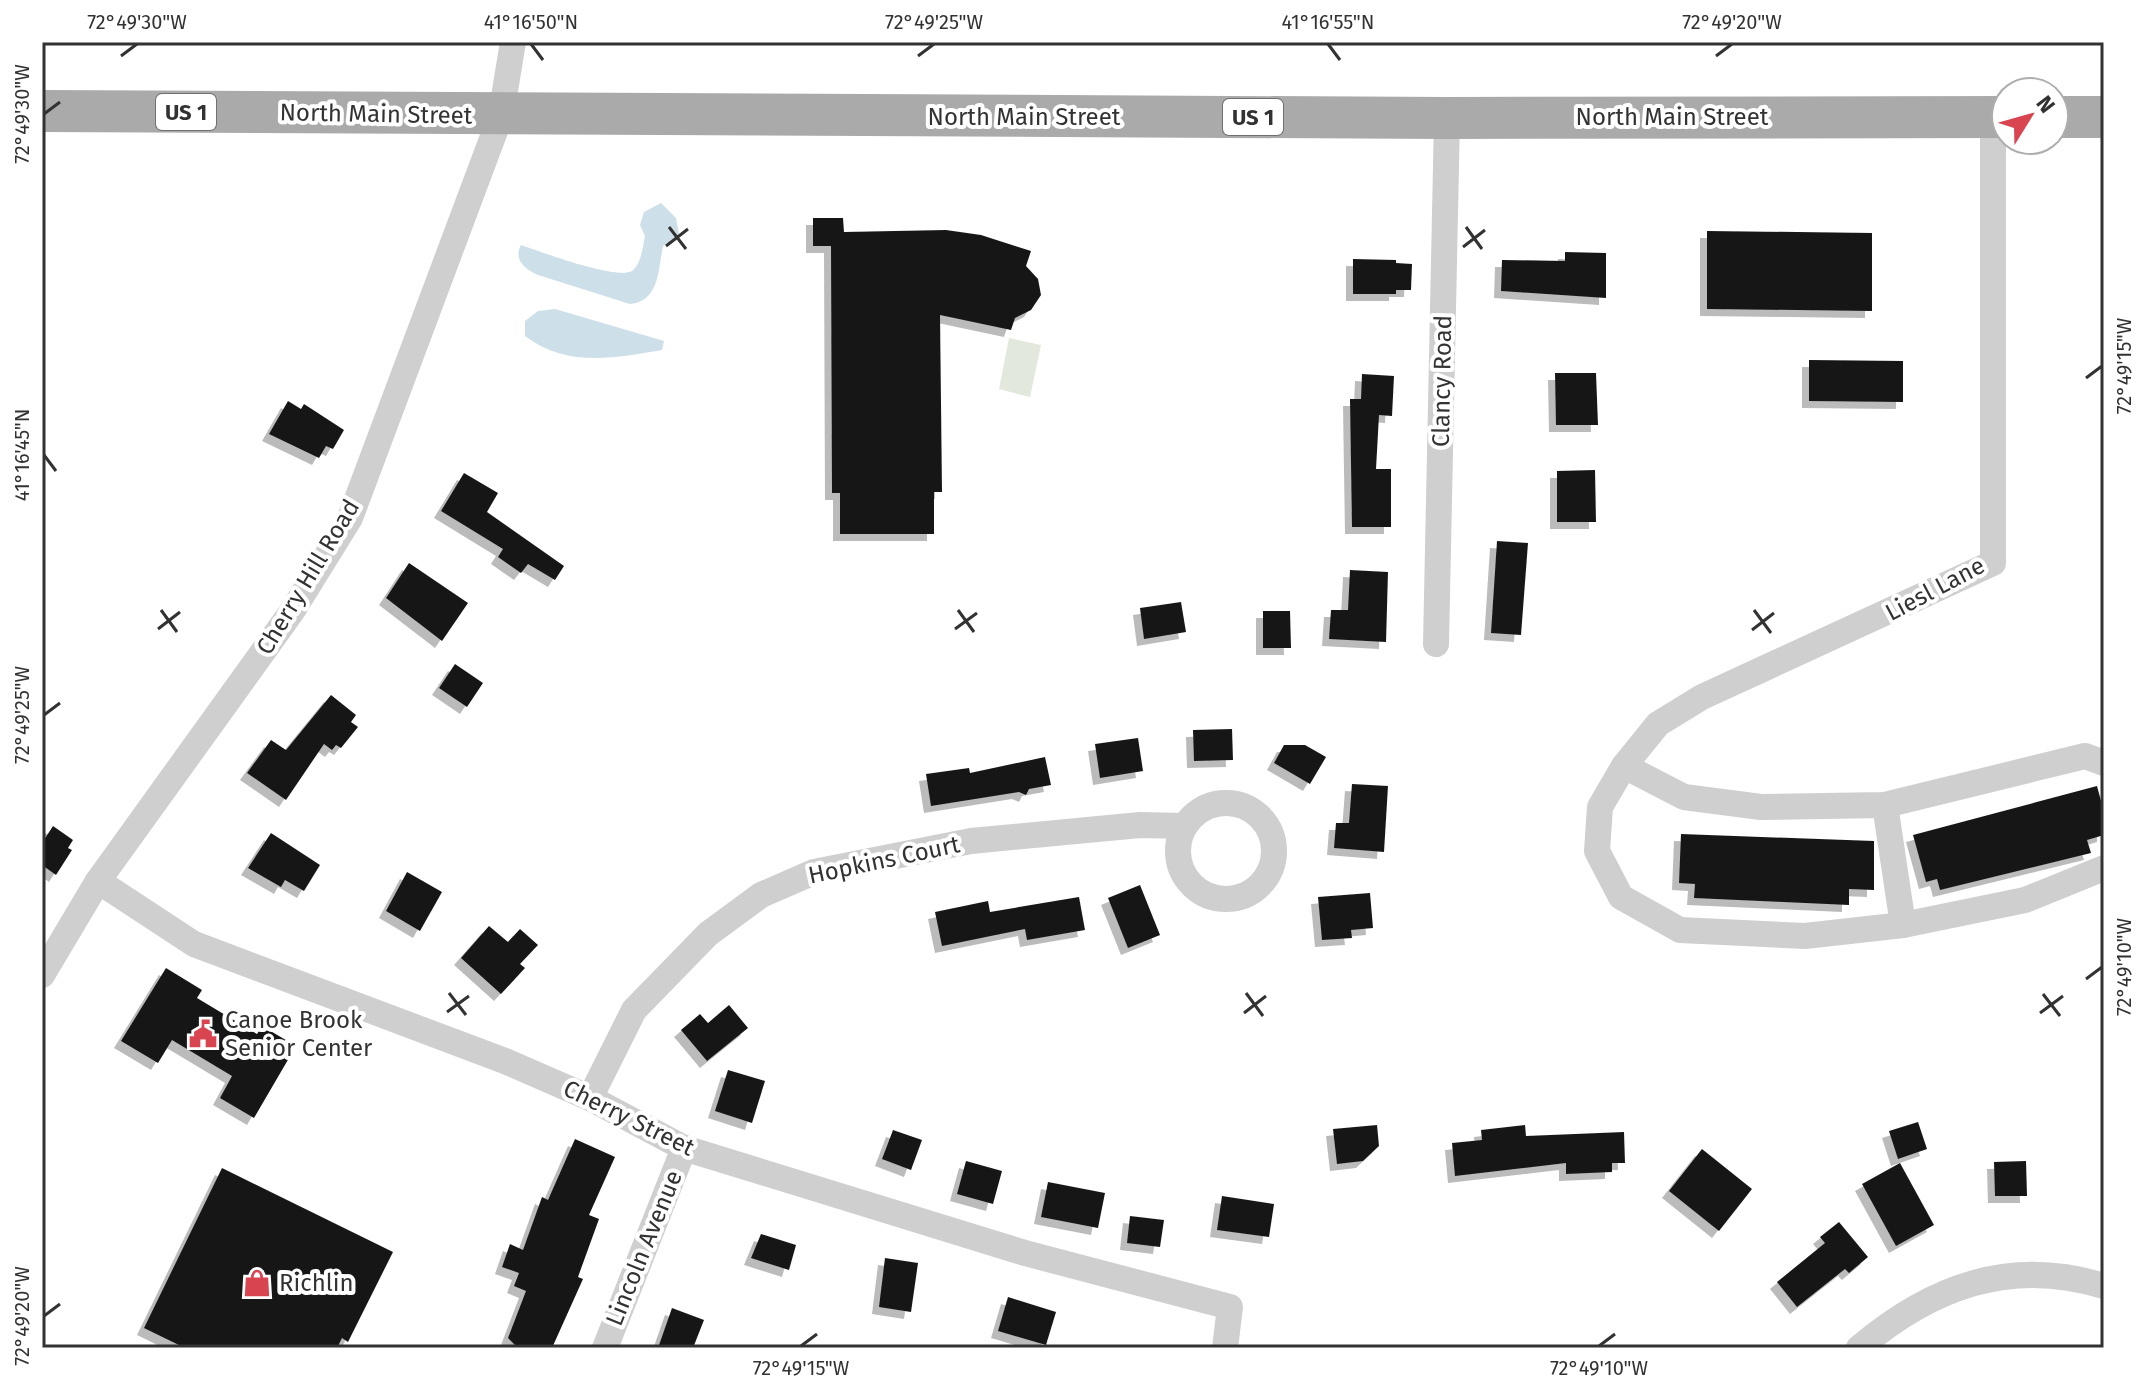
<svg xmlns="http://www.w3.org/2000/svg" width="2146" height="1390" font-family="'Fira Sans',sans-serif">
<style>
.green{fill:#e2e8dc}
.water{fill:#cddfe9}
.building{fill:#191919;filter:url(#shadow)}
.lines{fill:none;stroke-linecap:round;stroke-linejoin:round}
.street{stroke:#cfcfcf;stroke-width:26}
.primary{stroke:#aaa;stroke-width:42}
.ticks{fill:none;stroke:#323232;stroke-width:3}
.labels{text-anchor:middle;stroke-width:8;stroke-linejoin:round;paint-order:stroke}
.shield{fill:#fff;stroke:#707070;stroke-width:2}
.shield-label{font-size:22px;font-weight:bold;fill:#323232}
.street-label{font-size:24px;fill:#323232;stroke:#fff}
.poi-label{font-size:24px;fill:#323232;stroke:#fff;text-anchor:start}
.neatline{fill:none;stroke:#323232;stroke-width:3}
.ticks-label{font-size:20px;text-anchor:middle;fill:#323232}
</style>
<defs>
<filter id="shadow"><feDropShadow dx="-7" dy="7" stdDeviation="0" flood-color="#0004"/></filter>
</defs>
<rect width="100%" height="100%" fill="#fff"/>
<!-- green -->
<path class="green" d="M1009,338L1041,345L1030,397L999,389Z"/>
<!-- water -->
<g class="water">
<path d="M661,203L676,218L679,234L663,246C658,269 660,301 630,304L538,275C525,269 513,260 521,245C541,252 616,280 632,271C641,265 643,246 645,236L640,225L644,212Z"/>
<path d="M555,309L664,341L662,350C614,358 567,368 525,336V321L538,311Z"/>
</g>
<!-- building -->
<g class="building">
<path d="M813,218H843L844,232L946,230L981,235L1031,251L1026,266L1038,279L1041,295L1031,310L1015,318L1011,330L940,315L942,492H934V534H840V493H832L831,246H813Z"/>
<path d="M1707,231L1872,233V311L1707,309Z"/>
<path d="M1565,252L1606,253V298L1501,291L1502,260L1565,261Z"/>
<path d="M1353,259L1396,260V263L1412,264L1411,290H1396V294H1353Z"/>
<path d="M1809,360L1903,361V402L1809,401Z"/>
<path d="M1555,373H1596L1598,425H1556Z"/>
<path d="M1362,374L1394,376L1392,416L1379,415L1376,469H1391V527H1352L1350,399H1361Z"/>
<path d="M288,401L301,409L304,404L344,430L333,449L326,446L319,458L269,434Z"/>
<path d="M1595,470L1596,522H1557V471Z"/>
<path d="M464,473L498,493L487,512L564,566L555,580L528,564L521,573L498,557L503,549L441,511Z"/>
<path d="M1497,541L1528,543L1521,635L1491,633Z"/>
<path d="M409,563L468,603L442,641L386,598Z"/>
<path d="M1350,570L1388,572L1386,642L1329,639L1331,610H1348Z"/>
<path d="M1181,602L1186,632L1144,639L1140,608Z"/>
<path d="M1263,611H1290L1291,648H1263Z"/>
<path d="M455,664L483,683L467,707L439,688Z"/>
<path d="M331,695L356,715L351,722L358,727L341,748L336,745L332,750L324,744L286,800L247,773L271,740L286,750Z"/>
<path d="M1232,729L1233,760L1194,761L1193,730Z"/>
<path d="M1138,738L1143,771L1100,778L1095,744Z"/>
<path d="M1284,745H1305L1326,757L1310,784L1274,763Z"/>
<path d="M1045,757L1051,785L1029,789L1026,795L1019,792L931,806L926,774L969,768L970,773Z"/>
<path d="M1352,784L1388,786L1384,852L1334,848L1336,823H1349Z"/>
<path d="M2097,786L2104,812V835L2087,840L2091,853L1940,890L1937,879L1926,882L1913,835Z"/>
<path d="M53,826L73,840L68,848L72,850L56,875L42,865V843Z"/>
<path d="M271,833L320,865L304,891L285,880L281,887L248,868Z"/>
<path d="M1681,834L1874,841V890L1849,889V905L1694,898L1695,884L1679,883Z"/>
<path d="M407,872L442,892L420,931L386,911Z"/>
<path d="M1140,885L1160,935L1128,948L1108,898Z"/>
<path d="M1370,893L1373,928L1351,930L1352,938L1322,940L1318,897Z"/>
<path d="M1079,897L1085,930L1027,940L1025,929L942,946L935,912L988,901L990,912Z"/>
<path d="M489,926L508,942L520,929L538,945L520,964L525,968L501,994L461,958Z"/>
<path d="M166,968L202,990L197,998L257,1034L262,1026L296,1046L254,1118L220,1098L232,1076L172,1040L158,1063L121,1041Z"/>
<path d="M729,1005L748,1028L707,1061L681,1030L700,1014L708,1023Z"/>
<path d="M728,1070L765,1081L752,1123L715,1111Z"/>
<path d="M1918,1122L1927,1149L1898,1159L1889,1131Z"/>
<path d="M1377,1125L1379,1146L1363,1161L1337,1164L1333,1129Z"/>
<path d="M1525,1125L1526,1136L1624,1132L1625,1163H1612V1172L1566,1174V1163L1455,1176L1452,1143L1482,1140L1481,1130Z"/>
<path d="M893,1130L922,1140L911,1170L882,1159Z"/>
<path d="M575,1139L615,1157L589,1215L599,1219L578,1277L583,1279L552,1348H518L508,1338L526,1291L514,1286L519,1273L502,1267L510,1244L523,1250L542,1197L548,1200Z"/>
<path d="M1702,1149L1752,1189L1719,1231L1669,1191Z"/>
<path d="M966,1161L1002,1171L993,1204L957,1194Z"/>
<path d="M2026,1161L2027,1196H1995L1994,1162Z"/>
<path d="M1900,1163L1934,1225L1896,1246L1862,1184Z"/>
<path d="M222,1168L393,1252L348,1342L342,1338L337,1348H185L144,1328Z"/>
<path d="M1048,1182L1105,1193L1098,1228L1041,1217Z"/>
<path d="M1222,1196L1274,1204L1269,1237L1217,1230Z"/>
<path d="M1130,1216L1164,1220L1160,1247L1127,1243Z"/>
<path d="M1839,1222L1868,1257L1849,1273L1845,1269L1797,1307L1777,1282L1825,1243L1820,1237Z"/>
<path d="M761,1234L796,1245L789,1270L751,1258Z"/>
<path d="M885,1258L918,1263L911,1312L879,1307Z"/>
<path d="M1008,1297L1056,1312L1046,1345L998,1331Z"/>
<path d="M672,1308L704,1320L693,1348H658Z"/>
</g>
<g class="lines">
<!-- street -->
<g class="street">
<path d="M1993,116V563L1702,697L1658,724L1624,766L1600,807L1597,851L1621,897L1680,930L1805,936L1903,925L2025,900L2104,868"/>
<path d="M1436,644L1447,118"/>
<path d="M1624,766L1684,797L1761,807L1885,805L2085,756L2104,763"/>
<circle cx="1226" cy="851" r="48"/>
<path d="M1885,805L1903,925"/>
<path d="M98,881L194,944L505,1061L590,1098L684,1148L1025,1253L1230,1307L1225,1348"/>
<path d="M42,975L98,881L293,610L350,518L501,115L513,42"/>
<path d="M590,1098L634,1010L708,934L761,895L814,872L971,841L1140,825L1185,826"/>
<path d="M605,1348L684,1148"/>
<path d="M1859,1348C1931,1287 2010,1257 2104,1286"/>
</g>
<!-- primary -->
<g class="primary">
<path d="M42,111L1447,118L2006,117"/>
<path d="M2054,117H2104"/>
</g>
</g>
<!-- ticks -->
<path class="ticks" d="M531,44L543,60M1328,44L1340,60M121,56L137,44M918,56L934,44M1716,56L1732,44M44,114L60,102M669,227L686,249M1466,227L1482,249M666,246L688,229M1463,247L1485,230M2086,378L2102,366M44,455L56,471M161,610L177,632M958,610L974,632M1754,610L1771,633M158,629L180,612M955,629L977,613M1752,630L1774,613M44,715L60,703M2086,979L2102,967M449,993L466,1015M1246,993L1263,1016M2043,994L2060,1016M447,1012L469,996M1244,1013L1266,996M2040,1013L2063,996M44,1316L60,1304M801,1346L817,1334M1599,1346L1615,1334"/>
<!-- icons -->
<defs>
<symbol id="civic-bare" viewBox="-9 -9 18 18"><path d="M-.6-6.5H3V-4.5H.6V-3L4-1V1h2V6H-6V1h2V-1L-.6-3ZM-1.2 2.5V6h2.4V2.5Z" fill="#d94451" stroke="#fff" stroke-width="2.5" paint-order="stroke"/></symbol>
<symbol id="shop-bare" viewBox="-9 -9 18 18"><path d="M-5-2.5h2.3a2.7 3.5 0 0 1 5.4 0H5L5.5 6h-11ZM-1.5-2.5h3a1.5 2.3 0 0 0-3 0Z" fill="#d94451" stroke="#fff" stroke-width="2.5" paint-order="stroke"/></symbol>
</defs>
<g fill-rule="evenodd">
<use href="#civic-bare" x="183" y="1014" width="40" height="40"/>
<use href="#shop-bare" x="237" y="1263" width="40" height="40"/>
</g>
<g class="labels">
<!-- shield labels -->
<g class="shield">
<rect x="156" y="94" width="60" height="36" rx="6"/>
<rect x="1223" y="99" width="60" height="36" rx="6"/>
</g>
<g class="shield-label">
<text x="186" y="120">US 1</text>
<text x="1253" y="125">US 1</text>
</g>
<!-- street labels -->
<g class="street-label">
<text transform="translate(376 114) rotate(1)" y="8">North Main Street</text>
<text x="1024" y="125">North Main Street</text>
<text x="1672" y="125">North Main Street</text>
<text transform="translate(1442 381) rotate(-89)" y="8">Clancy Road</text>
<text transform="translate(308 577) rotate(-59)" y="8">Cherry Hill Road</text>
<text transform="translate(1935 589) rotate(-28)" y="8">Liesl Lane</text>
<text transform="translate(884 860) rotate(-12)" y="8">Hopkins Court</text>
<text transform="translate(629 1118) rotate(26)" y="8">Cherry Street</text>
<text transform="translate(644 1248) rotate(-68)" y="8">Lincoln Avenue</text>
</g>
<!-- poi labels -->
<g class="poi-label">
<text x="225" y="1028">Canoe Brook<tspan x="225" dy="28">Senior Center</tspan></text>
<text x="279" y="1291">Richlin</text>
</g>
</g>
<!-- border -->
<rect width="2146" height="1390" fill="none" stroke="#ffffff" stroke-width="88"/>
<!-- north arrow -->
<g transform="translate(2030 116) rotate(53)"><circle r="38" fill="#ffffff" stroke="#adadad" stroke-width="2"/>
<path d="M0-6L14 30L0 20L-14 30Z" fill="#d94451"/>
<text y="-12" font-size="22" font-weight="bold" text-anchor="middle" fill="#323232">N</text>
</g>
<rect x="44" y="44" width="2058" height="1302" class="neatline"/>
<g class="ticks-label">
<text x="137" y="29">72°49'30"W</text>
<text x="531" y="29">41°16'50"N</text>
<text x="934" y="29">72°49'25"W</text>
<text x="1328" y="29">41°16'55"N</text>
<text x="1732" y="29">72°49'20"W</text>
<text transform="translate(22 114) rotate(-90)" y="7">72°49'30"W</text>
<text transform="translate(2124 366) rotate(-90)" y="7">72°49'15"W</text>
<text transform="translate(22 455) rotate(-90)" y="7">41°16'45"N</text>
<text transform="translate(22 715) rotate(-90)" y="7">72°49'25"W</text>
<text transform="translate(2124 967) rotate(-90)" y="7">72°49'10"W</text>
<text transform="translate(22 1316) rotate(-90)" y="7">72°49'20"W</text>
<text x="801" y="1375">72°49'15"W</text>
<text x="1599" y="1375">72°49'10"W</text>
</g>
</svg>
